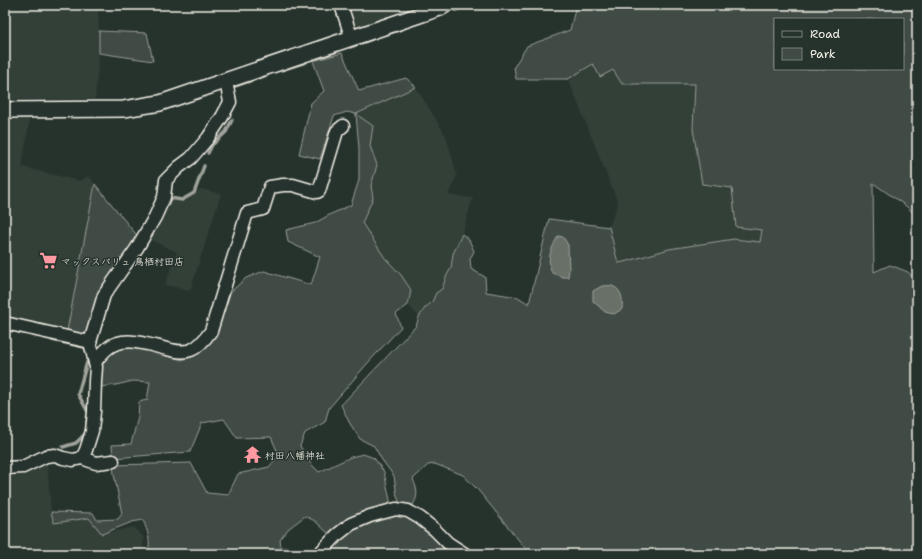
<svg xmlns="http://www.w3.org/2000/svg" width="922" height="559" font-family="'Shantell Sans','Klee One',sans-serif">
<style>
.built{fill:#333f39}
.green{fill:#414b45;stroke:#9a9e96;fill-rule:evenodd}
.water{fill:#676f68;stroke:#9fa39b}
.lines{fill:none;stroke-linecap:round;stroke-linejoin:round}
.stream{stroke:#9fa39b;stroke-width:3.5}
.minor-casing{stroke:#f4f1e8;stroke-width:15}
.tertiary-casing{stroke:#f4f1e8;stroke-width:18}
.minor{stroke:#26332d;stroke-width:12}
.tertiary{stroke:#26332d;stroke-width:15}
.labels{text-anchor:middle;stroke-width:3;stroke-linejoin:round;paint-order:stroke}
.poi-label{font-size:10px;fill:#f4f1e8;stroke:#26332d;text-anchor:start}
</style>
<rect width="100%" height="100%" fill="#26332d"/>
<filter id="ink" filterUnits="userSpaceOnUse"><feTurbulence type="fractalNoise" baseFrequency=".025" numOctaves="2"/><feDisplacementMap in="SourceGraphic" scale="8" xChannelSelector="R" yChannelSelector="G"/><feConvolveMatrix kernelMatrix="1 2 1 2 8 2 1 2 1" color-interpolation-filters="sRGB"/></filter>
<g filter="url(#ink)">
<!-- built -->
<g class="built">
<path d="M5,5H98L99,31V53L95,99L5,100Z"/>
<path d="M349,5H418L356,27Z"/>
<path d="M594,64L613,70L622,84H695L693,129L732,188L736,227L762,230L760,242L734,239L617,263L609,227L618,203L568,79Z"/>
<path d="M416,87L446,136L457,175L448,195L473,198L462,234L453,254L451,268L446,277L442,289L436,293L432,302L425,308L419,317L408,305L411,290L401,275L385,258L362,223L373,198L371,186L377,165L370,146L373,126L356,114Z"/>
<path d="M30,116L22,167L79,181L89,176L95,184L67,331L5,317V117Z"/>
<path d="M201,189L221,194L190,291L165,285L177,252L148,239L167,199L184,202Z"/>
<path d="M47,460L51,512L54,523L89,518L102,534L134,527L144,538L142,554H6L8,535L7,474Z"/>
</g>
<!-- green -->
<g class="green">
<path d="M576,5H917V216L906,206L873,183L874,272L890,265L908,272L916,281L917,280V554H530L478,490L463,475L435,464L428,465L413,479C417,489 419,495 413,505L400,504L397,496L394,476L382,460L374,446L360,439L349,422L341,405L416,326L419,317L425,308L432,302L436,293L442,289L446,277L451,268L453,254L462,234L469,240L474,251L470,259L471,269L485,277L486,292L518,297L529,304L549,219L609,227L618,263L628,261L669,249L734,239L760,242L762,230L736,227L732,188L702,184L693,129L695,84H622L613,70L600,77L593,64L568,79H516L514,67L527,46L570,30ZM775,19H903V69H775Z"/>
<path d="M99,31L147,33L153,61L99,53Z"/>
<path d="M342,53L359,91L406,78L416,87L356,114L373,126L370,146L377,165L371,186L373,198L362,223L385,258L401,275L411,290L408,305L396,314L401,327L366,365L329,408L325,422L305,433L300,446L311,464L319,472L351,457L363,454L374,458L384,472L391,505L349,519L328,533L315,521L305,516L288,529L280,540L281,547L289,548L293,554H148C151,540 148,532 143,520L132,522L102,534L89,518L54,523L51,512L93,513L97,520L118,519L122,514L114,474L113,465L191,463L207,493L228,495L238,474L269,467L279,455L271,437L237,438L224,419L202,423L190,452L113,458L112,445L131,444L138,417L139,402L147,400L150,382L133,381L116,385L101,387L99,381L104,360L115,351L128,347L153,351L182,360L199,353L215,336L227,295L246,278L264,271L311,285L320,257L288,242L286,230L315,223L331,214L351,205L359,180V148L356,114L347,112L334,116L320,159L299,154L311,103L324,91L313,61Z"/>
<path d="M95,184L139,238L87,335L67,331Z"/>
<path d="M394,515H405L416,520L458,554H326L346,534L359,526Z"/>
</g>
<!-- water -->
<g class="water">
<path d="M558,236L563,237L568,245L569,270L568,277H563L552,273C546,258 551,250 558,236Z"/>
<path d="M602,286C605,286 610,285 612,286C622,289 623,300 622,309L614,314L605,312L593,301V291Z"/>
</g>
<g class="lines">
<!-- stream -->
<g class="stream">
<path d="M456,10L468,5"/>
<path d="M387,34L404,28"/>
<path d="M350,47L372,39"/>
<path d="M317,58L340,50"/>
<path d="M281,70L306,62"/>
<path d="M233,89L232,87L267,75"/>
<path d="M208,153L212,145L226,132L232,120"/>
<path d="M168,201L170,198L182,200L194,193L204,166"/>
<path d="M52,340L84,347L88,352"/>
<path d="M63,447L76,443L86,433L88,412L78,394L87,362"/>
</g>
<defs>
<g id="minor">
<path d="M341,5L352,39"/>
<path d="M5,323L90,342"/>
<path d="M95,362C99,357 103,352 108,348C124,335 149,345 167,349C175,351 183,353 191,350C199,347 206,338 211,331L247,213L263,209L270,187L283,185H293L317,192L319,191L337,131L343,126"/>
<path d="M82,458L86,450L92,431L94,412L95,381L96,367L90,342L104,295L137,248L155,217L164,197L166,180L179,167L191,158L208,138L222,117L230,102L226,81"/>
<path d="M5,468L23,467L46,456L55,455L63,458L73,460L82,458L96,463L113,461"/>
<path d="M319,554L337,535L351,524L370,516L396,509L408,511L420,518L434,529L448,543L465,554"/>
</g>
<path id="tertiary" d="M5,110L124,109L160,103L440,8L445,5"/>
</defs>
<!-- minor casing -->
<use href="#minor" class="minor-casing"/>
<!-- tertiary casing -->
<use href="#tertiary" class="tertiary-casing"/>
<!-- minor -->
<use href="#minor" class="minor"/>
<!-- tertiary -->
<use href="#tertiary" class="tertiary"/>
</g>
</g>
<!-- icons -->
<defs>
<symbol id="supermarket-bare" viewBox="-9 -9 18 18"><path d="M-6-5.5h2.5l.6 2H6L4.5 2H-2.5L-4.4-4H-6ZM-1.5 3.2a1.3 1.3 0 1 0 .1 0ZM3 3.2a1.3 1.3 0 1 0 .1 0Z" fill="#ff9aa2" stroke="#26332d" stroke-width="2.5" paint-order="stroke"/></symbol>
<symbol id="temple-bare" viewBox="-9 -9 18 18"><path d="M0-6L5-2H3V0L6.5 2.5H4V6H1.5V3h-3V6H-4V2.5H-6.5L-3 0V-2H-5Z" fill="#ff9aa2" stroke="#26332d" stroke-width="2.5" paint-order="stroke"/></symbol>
</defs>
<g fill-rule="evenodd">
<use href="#supermarket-bare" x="36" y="248" width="25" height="25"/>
<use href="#temple-bare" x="240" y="442" width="25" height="25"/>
</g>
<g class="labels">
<!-- poi labels -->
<g class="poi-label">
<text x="61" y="265">マックスバリュ 鳥栖村田店</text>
<text x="265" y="459">村田八幡神社</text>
</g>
</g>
<!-- margin -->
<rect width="922" height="559" fill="none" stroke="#26332d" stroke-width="20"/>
<rect x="10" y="10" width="902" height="539" fill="none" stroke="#f4f1e8" stroke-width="1.5" filter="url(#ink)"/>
<!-- legend -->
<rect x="774" y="18" width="130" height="52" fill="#26332d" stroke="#787f78"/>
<rect x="782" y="31" width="20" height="6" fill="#26332d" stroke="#787f78"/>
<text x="810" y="38" font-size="12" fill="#f4f1e8">Road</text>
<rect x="782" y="48" width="20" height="12" fill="#414b45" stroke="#787f78"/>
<text x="810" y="58" font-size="12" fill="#f4f1e8">Park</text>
</svg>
